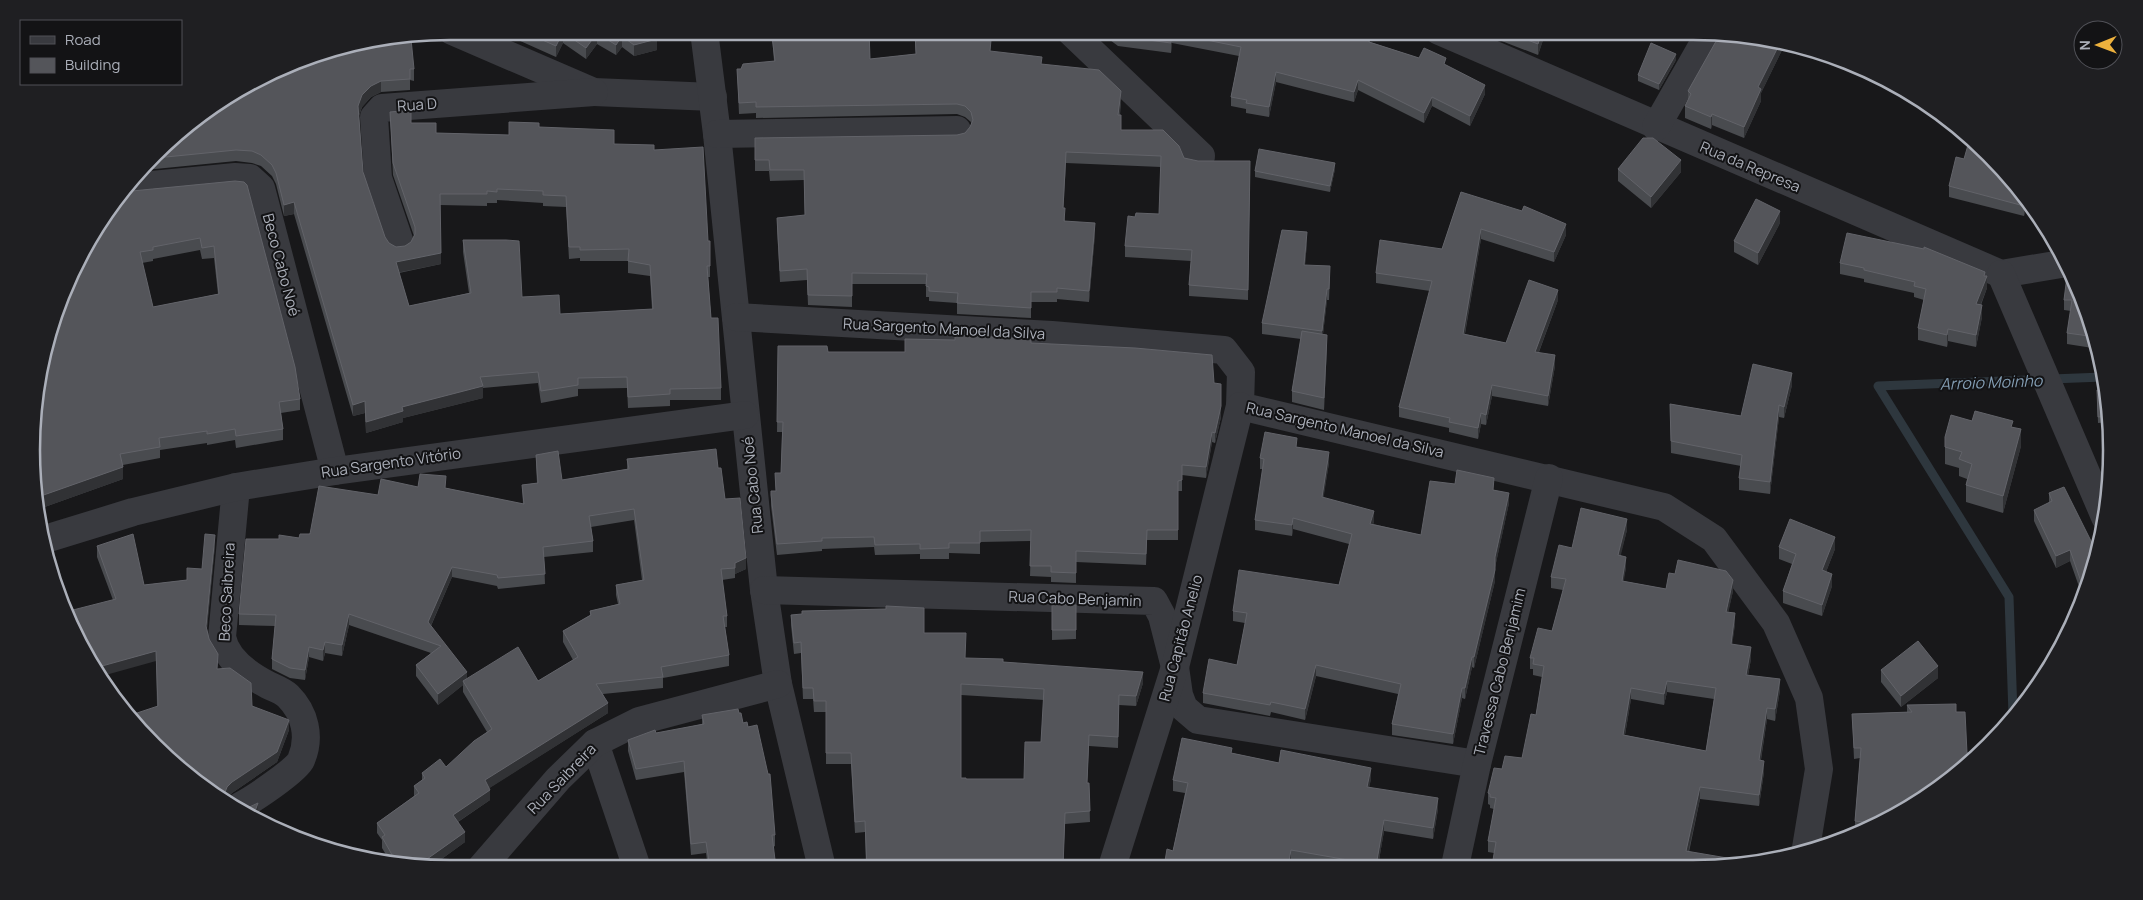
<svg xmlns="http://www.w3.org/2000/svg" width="2143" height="900" font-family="Manrope,sans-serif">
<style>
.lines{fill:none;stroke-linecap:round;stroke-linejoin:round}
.stream{stroke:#2e373e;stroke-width:9}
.minor{stroke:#393a3f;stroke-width:28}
.wall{fill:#494b4f;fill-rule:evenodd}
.shaded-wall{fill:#313235}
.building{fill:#54555a;stroke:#626369;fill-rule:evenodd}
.labels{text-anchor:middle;stroke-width:4;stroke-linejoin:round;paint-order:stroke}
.street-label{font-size:15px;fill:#abafb9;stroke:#131315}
.water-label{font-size:16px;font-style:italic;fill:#839db3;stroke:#131315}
.rim{fill:none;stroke:#abafb9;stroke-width:2.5}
</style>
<rect width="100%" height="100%" fill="#18181a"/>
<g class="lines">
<!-- stream -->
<path class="stream" d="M2013,715L2009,597L1878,386L2103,377"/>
<!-- minor -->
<g class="minor">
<path d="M452,31L594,92L713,97"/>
<path d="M704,31L717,134L764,590L778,684L822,868"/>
<path d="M1070,31L1201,156"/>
<path d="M1439,31L2001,274L2067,263"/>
<path d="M1656,127L1709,34"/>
<path d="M717,134L957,130"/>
<path d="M131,187L235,177L250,178L261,188L335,471"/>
<path d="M400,243L378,178L374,117L382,108L594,92"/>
<path d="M2001,274L2105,517"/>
<path d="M736,317L1052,335L1224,350L1241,372L1240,406L1664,507L1714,539L1776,623L1809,698L1819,769L1806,848"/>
<path d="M236,487L222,637C226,660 249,675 268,685C274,688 283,691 288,696C305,713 311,737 301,760C297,770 252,800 240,806"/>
<path d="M42,540L133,512L236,487L335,471L745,415"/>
<path d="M764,590L1154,601L1162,616L1175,667L1179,695L1184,708L1198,720L1477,764"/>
<path d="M595,743L637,868"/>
<path d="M1455,866L1477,764L1549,478"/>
<path d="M1112,867L1175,667L1240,406"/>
<path d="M480,869L558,779L595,743L639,721L778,684"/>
</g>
</g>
<!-- wall -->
<g class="wall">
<path d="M498,31H652L657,50L634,56L622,47L616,55L597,44L586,59L563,43L556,57Z"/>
<path d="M818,31H869L870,59L916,54L914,31H952V34L974,39L991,52L1042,64L1121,101L1120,115L1121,130L1184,158L1198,161H1250L1248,300L1189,296V285L1191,261L1125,257V246L1135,217L1159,214L1161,167L1066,163L1063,208L1065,221L1095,234L1089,302L1057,299V302H1031V318L957,314V303L929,301V297H926V284H852V307L808,305L807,280L780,282L777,229V218L805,216L804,180L770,181L769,171H755V138L957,135L965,133L970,127L971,125V122L965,117L957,114L756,118V113L739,114L737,69H741L774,61L772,36L818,32Z"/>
<path d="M1098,31H1351L1370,42L1419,58L1446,65L1485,94L1470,126L1432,106L1424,123L1358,90L1354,102L1276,82L1269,117L1246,113V109L1231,106V97L1239,56L1172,43L1171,53L1118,46Z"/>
<path d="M1486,31H1546L1538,55L1499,40V36Z"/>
<path d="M1719,36L1784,46L1761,93V101L1744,138L1712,125L1711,129L1685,118V106L1688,100V91Z"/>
<path d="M315,54L414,69V81L410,80V90L381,92L371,97L362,107L359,116L363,172L385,237L389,243L396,247L405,246L411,242L414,236L393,175L390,112L411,123L436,133L509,135L539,127L614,144L654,150L708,241H710V277H708L711,318L721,388V400H670V406L628,408L627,388L578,389V396L541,403L538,383L483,388V398L403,418V422L366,433L365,413L353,416L294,214L284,216L276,184L272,176L261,166L252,163L236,161L145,170L174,135ZM497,200L543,203V206L566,207L569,259L580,258V261H628V273L650,276L652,309L560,314L522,297L463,240V252L469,293L409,306L399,273L441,264L440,205L487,206V203H497Z"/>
<path d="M1676,60L1659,90L1638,81V75Z"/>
<path d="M1335,169L1330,192L1255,177V171Z"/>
<path d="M1618,169L1681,172L1651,208L1618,181Z"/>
<path d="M235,181L300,399V410L281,413L283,429V440L236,448L235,440L207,445V443L160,450V458L123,465V479L39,509L35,395L132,191ZM200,250L202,259L214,258L218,294L153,307L142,263L153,261V259Z"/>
<path d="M1949,186L2025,195L2028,200L2024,216L1949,197Z"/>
<path d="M1461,192L1566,235L1554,262L1481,239L1465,334L1506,343L1558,300L1539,352L1555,366L1548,406L1492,396L1486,425L1481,424L1478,439L1449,432V428L1399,417V407L1430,291L1376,283V273L1442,249Z"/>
<path d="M1780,223L1758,265L1734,252V241Z"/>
<path d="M1307,243L1305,265L1330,276L1329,300H1327L1323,334L1327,346L1324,410L1292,402V391L1301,339L1262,334V323Z"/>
<path d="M1840,263L1985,276L1987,288L1981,305L1982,317L1976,347L1948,341L1947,347L1918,340V328L1924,300L1914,297V293L1864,282V279L1840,274Z"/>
<path d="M2070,268L2097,341L2099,349L2067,344V333L2071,311L2064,310V300Z"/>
<path d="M1031,343L1214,383L1221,417L1215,443L1212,442L1206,478L1182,475V491H1178V540H1147L1146,565L1076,562V583L1051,582V577L1030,576L1031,541L980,542V554L949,553V559H920V554L875,555L874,547L822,549V551L777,555L771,506V491H776L775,473H781L782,432H777L778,346L828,352H905Z"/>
<path d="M1792,385L1784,418L1779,417L1770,494L1739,490V478L1741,466L1671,453L1670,404L1741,416Z"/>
<path d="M2105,390L2111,422L2098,423L2097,396Z"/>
<path d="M1972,421L2013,427L2021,446L2003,513L1966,502V485L1967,479L1959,476V468L1945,464V437Z"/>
<path d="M1297,447L1329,463L1323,498L1374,522L1373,524L1421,535L1494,490L1509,503L1495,567V581L1485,622L1474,668L1472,667L1465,699L1462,698L1453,744L1392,735V724L1398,694L1316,676L1305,720L1271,712L1270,716L1203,703V693L1237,665L1245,623L1233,621V611L1339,585L1349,544L1293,529L1292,536L1255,530V520L1263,469H1260V458Z"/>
<path d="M536,455L562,480L627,469V459L718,468L725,499L746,569L735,574V578L722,580L727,616V627H725L729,655V666L663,678V688L603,694L608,713L489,788L490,800L458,822L465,842L432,866L388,858L382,848V840L377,833V823L414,796V786L422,780V773L446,767L487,732L463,692V685L438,705L416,676V665L431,653L349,625L342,656L325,653L323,661L309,657L305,680L290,678L272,669V659L275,626L239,625V614L299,538L418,487L446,488L523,504L522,485L537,483L536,466ZM634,520L642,580L616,585V595L618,604L590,611V615L563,631V642L573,660L538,681L467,679L431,626L452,577L497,586L498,589L545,584L544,557L593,552V541L591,527Z"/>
<path d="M2049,493L2090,584L2083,598L2070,561L2056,568L2034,521V510L2049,503Z"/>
<path d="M1627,530L1620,556L1626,568L1623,581L1666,589L1733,591L1728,612L1735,624L1732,644L1751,659L1748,675L1780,690L1775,721L1767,719L1761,760L1764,772L1759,806L1700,799L1689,852L1733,865L1494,853L1488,852V841L1494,809L1490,808V805L1488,804V793L1502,769L1522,758L1536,715L1542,677L1533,675V669H1530V658L1552,631L1563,590L1551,588V577L1572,548ZM1667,692L1714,699L1706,751L1625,735L1631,699L1664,705Z"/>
<path d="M215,545L207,629L217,669L252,706L289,730L277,762L232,793L227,798L195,782L184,771H183L135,726L157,706L156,661L88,660L113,600L97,557V546L144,585L187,580L202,569Z"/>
<path d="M1779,547L1835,549L1826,572L1832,586L1822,616L1783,603V591L1792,564L1779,559Z"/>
<path d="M1052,604L1076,605V639L1052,640Z"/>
<path d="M791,615L924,633L965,658L1003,662L1143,683L1136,706L1119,705L1118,748L1089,746L1087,783H1089L1090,822L1065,824L1063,867L866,868L865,832L855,833L851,764H826V712H814L813,699H803L801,653L794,654L791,625ZM961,695L1044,700L1041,742L1024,779H966L961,778Z"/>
<path d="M1881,670L1938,678L1901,707L1881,682Z"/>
<path d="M1907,705L1956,712L1967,753L1969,765L1878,826L1858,832H1855V821L1860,758L1854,759L1852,714L1907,712Z"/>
<path d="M739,713L743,723L775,835V846L773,847L776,868H708L706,853L691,855L684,772L636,780L628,751V740L702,724V715Z"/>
<path d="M1232,753L1279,763L1371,779L1369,787L1438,809L1433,839L1384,831L1378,866H1323L1291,861L1164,867L1173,851L1185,793L1173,791V780Z"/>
</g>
<!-- shaded-wall -->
<g class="shaded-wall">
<path d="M1542,31H1546L1538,55V44Z"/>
<path d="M563,32V43L556,57V46Z"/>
<path d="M597,33V44L586,59V48Z"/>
<path d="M1172,33V43L1171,53V43Z"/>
<path d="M622,36V47L616,55V45Z"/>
<path d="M657,39V50L634,56V45Z"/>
<path d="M1779,45L1784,46L1761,93V101L1744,138V127L1758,87Z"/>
<path d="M1676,54V60L1659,90V84Z"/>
<path d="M1276,72V82L1269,117V107Z"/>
<path d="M1358,80V90L1354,102V92Z"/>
<path d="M381,81V92L371,97L362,107L358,118V106L362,95L371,86Z"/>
<path d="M1485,85V94L1470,126V116Z"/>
<path d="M1121,91V101L1118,126V115Z"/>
<path d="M1432,97V106L1424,123V113Z"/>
<path d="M1712,114V125L1711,129V117Z"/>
<path d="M1066,152V163L1063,219V208Z"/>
<path d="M1681,160V172L1651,208V197Z"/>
<path d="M1335,163V169L1330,192V186Z"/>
<path d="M2026,197L2028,200L2024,216V206Z"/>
<path d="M294,202V214L284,216V205Z"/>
<path d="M1780,211V223L1758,265V253Z"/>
<path d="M1095,223V234L1089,302V291Z"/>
<path d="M1566,224V235L1554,262V252Z"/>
<path d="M1481,229V239L1463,344V334Z"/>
<path d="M1307,232V243L1304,276V265Z"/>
<path d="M441,253V264L396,273V262Z"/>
<path d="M1985,272V282L1987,276V288L1976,316V304Z"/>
<path d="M1327,289V300L1322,342V331Z"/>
<path d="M1558,290V300L1535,362V352Z"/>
<path d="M1982,305V317L1976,347V335Z"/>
<path d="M1948,329V341L1947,347V335Z"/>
<path d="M1327,335V346L1324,410V398Z"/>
<path d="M1555,355V366L1548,406V396Z"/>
<path d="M1792,373V385L1784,418V407Z"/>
<path d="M1492,385V396L1486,425V415Z"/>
<path d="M483,386V398L403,418V422L366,433V422L402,407Z"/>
<path d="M365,401V413L353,416V405Z"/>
<path d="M1779,405V417L1770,494V482Z"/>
<path d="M1221,406V417L1215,443V433Z"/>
<path d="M1481,413V424L1478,439V428Z"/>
<path d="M2021,429V446L2003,513V496Z"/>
<path d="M1212,432V442L1206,478V467Z"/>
<path d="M1329,452V463L1322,508V497Z"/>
<path d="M123,467V479L39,509L38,497Z"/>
<path d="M1509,493V503L1495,568V557Z"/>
<path d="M1374,511V522L1370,534V524Z"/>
<path d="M1293,518V529L1292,536V525Z"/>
<path d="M1627,519V530L1618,567V555Z"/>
<path d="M215,535V545L206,636V626Z"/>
<path d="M1835,537V549L1822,582V570Z"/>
<path d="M2070,550V561L2056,568V556Z"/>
<path d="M1626,557V568L1622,592V581Z"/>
<path d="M746,558V569L735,574V563Z"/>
<path d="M452,567V577L428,632V622Z"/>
<path d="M1495,570V581L1474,668V657Z"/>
<path d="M1832,574V586L1822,616V605Z"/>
<path d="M1733,580V591L1726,623V612Z"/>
<path d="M1735,613V624L1731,655V644Z"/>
<path d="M349,614V625L342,656V645Z"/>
<path d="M325,642V653L323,661V650Z"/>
<path d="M309,647V657L305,680V670Z"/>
<path d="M1751,647V659L1746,686V675Z"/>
<path d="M156,651V661L102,676V666Z"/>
<path d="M1472,657V667L1465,699V688Z"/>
<path d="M1316,665V676L1305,720V709Z"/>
<path d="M1938,666V678L1901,707V696Z"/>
<path d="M467,672V682L463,681V685L438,705V694Z"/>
<path d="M1143,672V683L1136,706V696Z"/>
<path d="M1780,679V690L1775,721V709Z"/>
<path d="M1667,681V692L1664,705V694Z"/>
<path d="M1462,688V698L1453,744V734Z"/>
<path d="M1631,688V699L1623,746V735Z"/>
<path d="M608,703V713L485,791V780Z"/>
<path d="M1767,708V719L1759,771V760Z"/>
<path d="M289,720V730L277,762L232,793L226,799L224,798V795L227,787Z"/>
<path d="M184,760V771H183L175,764Z"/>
<path d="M1764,761V772L1759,806V795Z"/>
<path d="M1371,768V779L1367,798V787Z"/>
<path d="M1700,787V799L1686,862V851Z"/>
<path d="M490,790V800L453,825V815Z"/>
<path d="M1438,798V809L1433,839V828Z"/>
<path d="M258,803V814L257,815L254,814Z"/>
<path d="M1384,820V831L1378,866H1376Z"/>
<path d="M465,832V842L432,866L420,864Z"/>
<path d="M1291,850V861L1290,866H1288Z"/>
</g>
<!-- building -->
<g class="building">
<path d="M522,31H651L657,39L634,45L622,36L616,45L597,33L586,48L563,32L556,46Z"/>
<path d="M819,31H869L870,59L916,54L915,31H951V34L974,35V39L991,40L990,51L1042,57L1041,64L1099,70L1121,91L1118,115H1121V130H1163L1179,146L1184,158L1198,161H1250L1248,290L1189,285L1192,250L1125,246L1128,216L1135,217L1136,213L1159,214L1161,156L1066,152L1063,208H1065L1064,221L1095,223L1089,291L1057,288V292H1031V308L957,303L958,293L929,291V287L926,286L927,274L852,273V296L808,295L807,269L780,271L777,218L805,215L804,170H770L769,160H755V138L957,135L965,133L970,127L973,120L971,112L965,106L957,104L756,107V102L739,103L737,69H741L743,64L775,61L772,36Z"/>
<path d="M1111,31H1351L1370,36L1369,42L1419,58L1424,48L1446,58L1444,64L1485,85L1470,116L1432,97L1424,113L1358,80L1354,92L1276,72L1269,107L1246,103L1247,100L1231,97L1241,47L1172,33L1171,43L1118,36Z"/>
<path d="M1504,31H1542L1538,44Z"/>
<path d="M1719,36L1779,45L1758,87L1761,89L1744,127L1712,114L1711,117L1685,106L1691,94L1688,91Z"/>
<path d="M411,39L414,69H410V79L381,81L371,86L362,95L358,106L363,172L385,237L389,243L396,247L405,246L411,242L415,234V227L393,163L390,112L411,110V123H436V133L509,135V122L539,123V127L614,130V144L654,145V150L703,147L708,241H710V266H707L711,318H718L721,388L670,389V394L628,397L627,377L578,378V385L541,391L538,372L480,377L483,386L402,407L403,411L366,422L365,401L353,405L294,202L284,205L276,173L272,165L261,155L252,151L236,150L156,158L174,135L241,87L315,54L383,42ZM497,189L543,191V195L566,196L569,247H580V250L629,249L628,261L650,265L653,309L560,314L559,295L522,297L519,241L506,240H463L471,293L409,306L396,262L441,253L440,194H487V191L497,192Z"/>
<path d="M1651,43L1676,54L1659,84L1638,75Z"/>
<path d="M1643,138H1653L1681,160L1651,197L1618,169Z"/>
<path d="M1968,145L1981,148L2025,195L2026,197L2024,206L1949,186L1956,157L1964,159Z"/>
<path d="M1259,149L1335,163L1330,186L1255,171Z"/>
<path d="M235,181L244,182L247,185L295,367L300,399L279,402L283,429L236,436L235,429L207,434V431L159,438L160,447L120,454L123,467L38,497L35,395L54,315L87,241L129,190L132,191ZM200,238L202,248L214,246L219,294L153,307L140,252L153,250V247Z"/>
<path d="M1461,192L1522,211L1524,206L1566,224L1554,252L1481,229L1463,334L1506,343L1529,280L1558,290L1535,352L1555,355L1548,396L1492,385L1486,415L1481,413L1478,428L1449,422L1450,418L1399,407L1432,281L1376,273L1380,240L1442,249Z"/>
<path d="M1756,199L1780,211L1758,253L1734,241Z"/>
<path d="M1282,230L1307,232L1304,265L1330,266L1329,289H1327L1322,331L1262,323Z"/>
<path d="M1847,233L1924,249V247L1985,272L1984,276H1987L1976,304L1982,305L1976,335L1948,329L1947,335L1918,328L1926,289L1914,286L1915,282L1864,270V268L1840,263Z"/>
<path d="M2068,268H2070L2096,337L2067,333L2072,300H2064Z"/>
<path d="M1302,331L1327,335L1324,398L1292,391Z"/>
<path d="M955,335L1031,339V343L1135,348L1212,355L1214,383L1221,384V406L1215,433L1212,432L1206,467L1182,465V480L1178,481V530H1147L1146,554L1076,551V573L1051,572V566H1030L1031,530L980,531V543H949V548L920,549V544L875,545L874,537L822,538V541L777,544L771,495V491H776L775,473H781L783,422H777L778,346H827L828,352H905V339L955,340Z"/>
<path d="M1753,364L1792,373L1784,407L1779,405L1770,482L1739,478L1742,455L1671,441L1670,404L1741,416Z"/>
<path d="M2097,390H2105L2110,416L2098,417Z"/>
<path d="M1975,411L2013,421L2011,427L2021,429L2003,496L1966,485L1972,464L1959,459L1962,452L1945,447V437L1951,415L1972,421Z"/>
<path d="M1265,432L1297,438L1296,447L1329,452L1322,497L1374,511L1370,524L1421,535L1430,481L1455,484L1457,470L1494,478L1493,490L1509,493L1495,557V570L1485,611L1474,657H1472L1465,688H1462L1453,734L1392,724L1401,684L1316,665L1305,709L1271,702L1270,705L1203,693L1209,659L1237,665L1247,613L1233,611L1239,570L1339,585L1352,534L1293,518L1292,525L1255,520L1264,459L1260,458Z"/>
<path d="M716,449L718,468H721L725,499L740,498L746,558L735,563V568L721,569L727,616H723L729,655L661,667L663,677L596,684L608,703L485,780L490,790L453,815L465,832L420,864L395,860L382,837L385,835L377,823L419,793L414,786L425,778L422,773L440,759L446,767L474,741L492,729L463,681L518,647L538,681L578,657L563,631L591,615L590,611L620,604L616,585L644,580L634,509L589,516L593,541L543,547L545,574L498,578L497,575L452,567L428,622L467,672L438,694L416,665L441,646L349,614L342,645L325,642L323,650L309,647L305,670L290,668L272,659L276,615L239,614L246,539H279V535L299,538L300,534H310L319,486L378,495L381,479L418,487L420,474L446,476L445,488L524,504L522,485L538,483L536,455L558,451L562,480L629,469L627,459Z"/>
<path d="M2064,487L2097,553L2090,584L2085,593L2070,550L2056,556L2034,510L2052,501L2049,493Z"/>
<path d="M1581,508L1627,519L1618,555L1626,557L1622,581L1666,589L1669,573L1675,574L1678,560L1726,571L1733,580L1726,612L1735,613L1731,644L1751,647L1746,675L1780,679L1775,709L1767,708L1759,760L1764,761L1759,795L1700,787L1686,851L1733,859L1732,865L1492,866L1496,842L1488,841L1496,798L1490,797V794L1488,793L1494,768L1502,769L1505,756L1522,758L1531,714L1536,715L1544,666L1533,664L1534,658H1530L1538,628L1552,631L1566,579L1551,577L1559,545L1572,548ZM1667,681L1716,688L1706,751L1623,735L1631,688L1664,694Z"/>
<path d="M1790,519L1835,537L1822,570L1832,574L1822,605L1783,591L1796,554L1779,547Z"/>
<path d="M133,534L144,585L187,580V568L202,569L205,534L215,535L206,626L209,639L218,654L217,669L230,668L251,683L252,706L289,720L277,752L232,782L227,787L224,795L225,798L195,782L189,777L184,760L175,764L135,726L128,716L158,706L156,651L102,666L109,689L88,660L69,611L116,599L97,546Z"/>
<path d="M1052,604L1076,605V630H1052Z"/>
<path d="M886,606L924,608V633H966L965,658L1003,659V662L1143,672L1136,696L1119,695L1118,737L1089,735L1087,783H1089L1090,811L1065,813L1063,867L867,868L865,821L855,822L851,753H826V701H814L813,688H803L801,642L794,643L791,615L802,614V611L886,609ZM961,684L1044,689L1041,742H1025L1024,779H966V778H961Z"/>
<path d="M1918,641L1938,666L1901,696L1881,670Z"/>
<path d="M1956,704V712H1965L1967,753L1979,754L1969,765L1881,824L1855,821L1861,748H1854L1852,714L1912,712L1907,705Z"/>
<path d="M738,709L739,713H741L743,723L747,722L748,727L757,725L768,774H770L775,835H772L776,868H710L706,842L691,844L684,761L636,769L628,740L655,730L656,733L704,724L702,715Z"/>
<path d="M1182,738L1232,748L1231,753L1279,763L1281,750L1371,768L1367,787L1438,798L1433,828L1384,820L1376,866H1347L1348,860L1291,850L1288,866L1164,867L1167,849L1173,851L1188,783L1173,780Z"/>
<path d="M258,803L254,814L245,809Z"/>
</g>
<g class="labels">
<!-- street labels -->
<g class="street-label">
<text transform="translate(417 105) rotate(-4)" y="5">Rua D</text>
<text transform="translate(1750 167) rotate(23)" y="5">Rua da Represa</text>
<text transform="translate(281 265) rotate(75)" y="5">Beco Cabo Noé</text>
<text transform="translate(944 329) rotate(3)" y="5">Rua Sargento Manoel da Silva</text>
<text transform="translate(1345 430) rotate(13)" y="5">Rua Sargento Manoel da Silva</text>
<text transform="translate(391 463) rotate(-8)" y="5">Rua Sargento Vitório</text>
<text transform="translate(753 485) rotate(-96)" y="5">Rua Cabo Noé</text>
<text transform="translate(227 592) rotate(-87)" y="5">Beco Saibreira</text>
<text transform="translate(1075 599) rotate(2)" y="5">Rua Cabo Benjamin</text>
<text transform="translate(1181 638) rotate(-75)" y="5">Rua Capitão Anelio</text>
<text transform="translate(1500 672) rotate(-76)" y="5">Travessa Cabo Benjamim</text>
<text transform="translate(562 779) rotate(-46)" y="5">Rua Saibreira</text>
</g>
<!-- water labels -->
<g class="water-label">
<text transform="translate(1991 382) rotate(-2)" y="6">Arroio Moinho</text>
</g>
</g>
<!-- crop -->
<path d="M0 0H2143V900H0ZM450 40H1693A410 410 0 0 1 2103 450V450A410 410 0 0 1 1693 860H450A410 410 0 0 1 40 450V450A410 410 0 0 1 450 40Z" fill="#1f1f22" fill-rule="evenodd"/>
<path class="rim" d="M450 40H1693A410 410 0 0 1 2103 450V450A410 410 0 0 1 1693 860H450A410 410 0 0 1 40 450V450A410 410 0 0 1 450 40Z"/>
<!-- legend -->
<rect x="20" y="20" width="162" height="65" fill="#131315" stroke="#505157"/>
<rect x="30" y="36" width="25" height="8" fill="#393a3f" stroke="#505157"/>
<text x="65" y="45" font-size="15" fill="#abafb9">Road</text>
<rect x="30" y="58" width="25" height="15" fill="#54555a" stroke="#505157"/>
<text x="65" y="70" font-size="15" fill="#abafb9">Building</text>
<!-- north arrow -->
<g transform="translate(2098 45) rotate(269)"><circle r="24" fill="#131315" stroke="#505157"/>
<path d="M0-4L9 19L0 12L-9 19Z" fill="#edb13d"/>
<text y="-8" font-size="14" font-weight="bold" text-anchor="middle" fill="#abafb9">N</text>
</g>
</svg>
